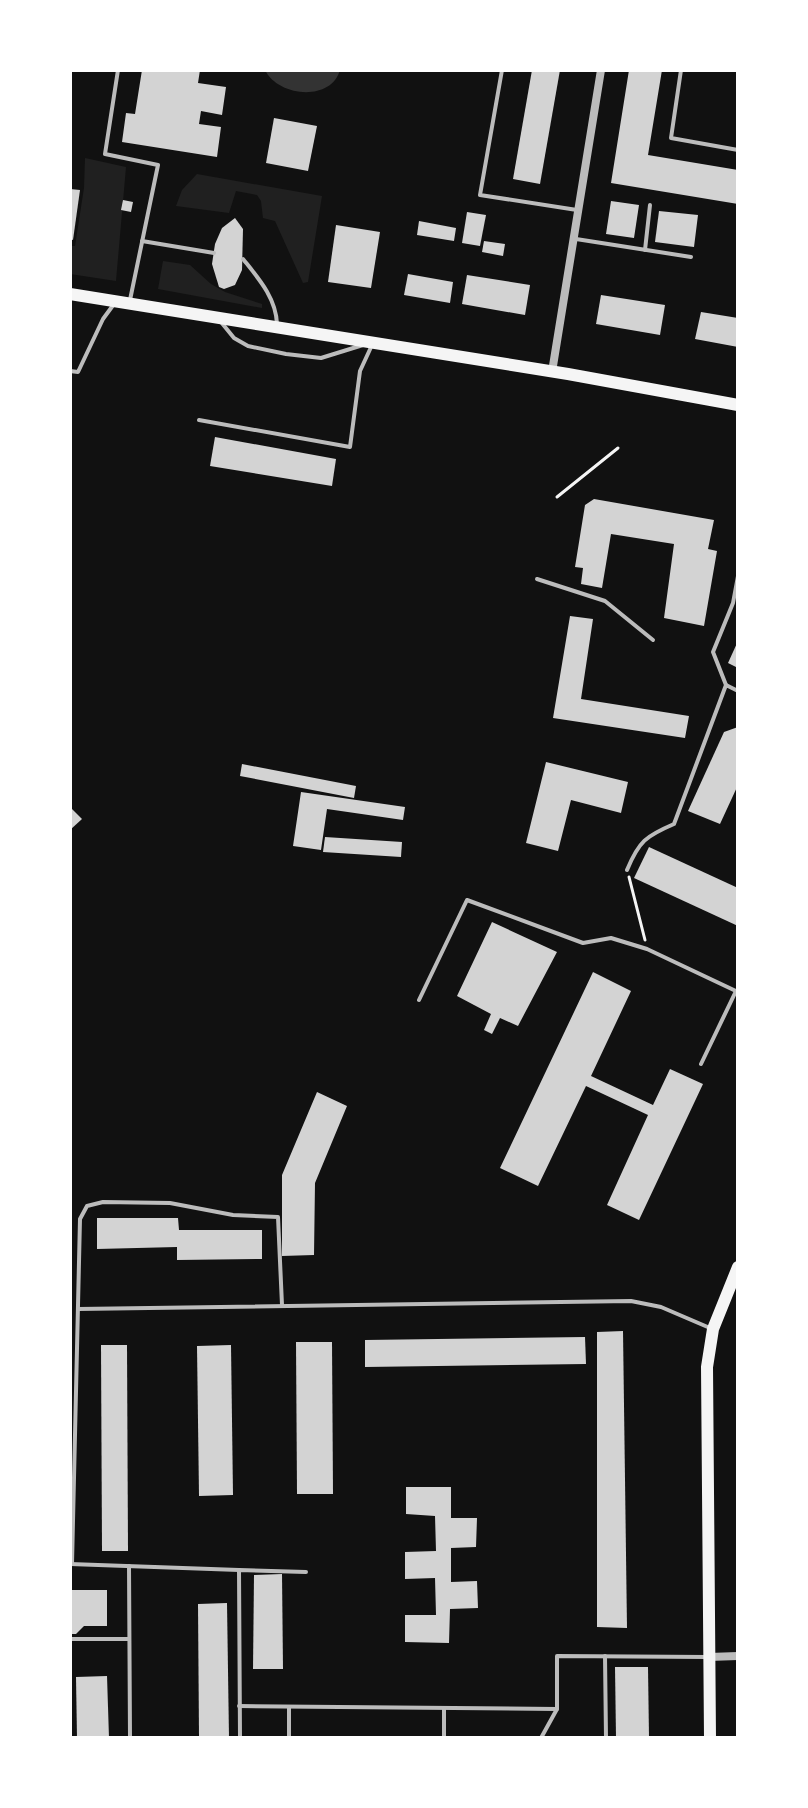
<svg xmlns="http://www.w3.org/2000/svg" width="808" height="1808" font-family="'IBM Plex Sans',sans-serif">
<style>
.green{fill:#202020}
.water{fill:#333}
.building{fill:#d3d3d3}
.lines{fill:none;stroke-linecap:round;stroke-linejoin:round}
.path{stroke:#f5f5f5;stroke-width:3}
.service{stroke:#bcbcbc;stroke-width:4}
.minor{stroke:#bcbcbc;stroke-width:8}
.secondary{stroke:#f5f5f5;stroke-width:12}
</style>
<rect width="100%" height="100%" fill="#111"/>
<!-- green -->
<g class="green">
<path d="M85,158L126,167L116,281L70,274V246H75L84,188Z"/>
<path d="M197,174L322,196L308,282L303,283L275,221L263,218L261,201L257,195L236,191L229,213L176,206L182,190Z"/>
<path d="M163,261L190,265L211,284L225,292L262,304V308L158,289Z"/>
</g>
<!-- water -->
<path class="water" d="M265,70H340C331,102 278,97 265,70Z"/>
<!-- building -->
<g class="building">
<path d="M142,70H200L198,83L226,87L222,115L201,111L199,124L221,127L217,157L122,142L126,113L135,114Z"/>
<path d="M532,70H560L540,184L513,179Z"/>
<path d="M629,70H662L648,155L738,170V204L611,183Z"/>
<path d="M274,118L317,126L308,171L266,163Z"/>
<path d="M70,189L80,190L73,240L70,239Z"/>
<path d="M123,200L133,202L131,212L121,210Z"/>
<path d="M611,201L639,205L634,238L606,234Z"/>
<path d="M659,211L698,215L694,247L655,242Z"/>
<path d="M467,212L486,215L480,246L462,243Z"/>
<path d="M235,218L243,229L242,270L235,285L224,289L219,287L212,264L215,244L222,228Z"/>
<path d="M419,221L456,228L454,241L417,235Z"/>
<path d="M336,225L380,232L371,288L328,282Z"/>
<path d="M484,241L505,244L503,256L482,252Z"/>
<path d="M408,274L453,282L450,303L404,295Z"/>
<path d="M467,275L530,285L525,315L462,304Z"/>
<path d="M601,295L665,305L660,335L596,324Z"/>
<path d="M701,312L738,318V347L695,339Z"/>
<path d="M215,437L336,459L332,486L210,466Z"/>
<path d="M594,499L714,520L708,549L717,551L704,626L664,618L674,544L611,534L602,588L581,584L583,568L575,567L585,505Z"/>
<path d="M570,616L593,619L581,699L689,716L685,738L553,718Z"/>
<path d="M738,641V668L728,663Z"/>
<path d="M738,727V785L720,824L688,811L724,732Z"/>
<path d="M546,762L628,782L621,813L571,800L558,851L526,843Z"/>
<path d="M242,764L356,786L354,798L240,776Z"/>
<path d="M301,792L405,807L403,820L327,809L321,850L293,846Z"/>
<path d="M70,807L82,819L70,830Z"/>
<path d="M325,837L402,842L401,857L323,852Z"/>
<path d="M649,847L738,888V926L634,878Z"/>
<path d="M492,922L557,952L518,1026L500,1018L492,1034L484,1030L491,1014L457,996Z"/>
<path d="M593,972L631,991L591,1076L653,1105L670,1069L703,1084L639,1220L607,1205L648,1115L586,1086L538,1186L500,1168Z"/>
<path d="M317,1092L347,1106L315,1183L314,1255L282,1256V1175Z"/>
<path d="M97,1218H178L179,1230H262V1259L177,1260V1247L97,1249Z"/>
<path d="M623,1331L627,1628L597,1627V1332Z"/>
<path d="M585,1337L586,1364L365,1367V1340Z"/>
<path d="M296,1342H332L333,1494H297Z"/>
<path d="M101,1345H127L128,1551H102Z"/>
<path d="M231,1345L233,1495L199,1496L197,1346Z"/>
<path d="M406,1487H451V1518H477L476,1547L451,1548V1582L477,1581L478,1608L450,1609L449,1643L405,1642V1615H436L435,1578L405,1579V1552L436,1551L435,1516L406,1514Z"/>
<path d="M282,1574L283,1669H253L254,1575Z"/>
<path d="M70,1590H107V1626H84L76,1634H70Z"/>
<path d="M227,1603L229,1738H199L198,1604Z"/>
<path d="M615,1667H648L649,1738H616Z"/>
<path d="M107,1676L109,1738H77L76,1677Z"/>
</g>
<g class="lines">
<!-- path -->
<g class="path">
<path d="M557,497L618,448"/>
<path d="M629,877L645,940"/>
</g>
<!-- service -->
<g class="service">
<path d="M118,70L105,154L158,165L130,300"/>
<path d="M502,70L480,195L577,210"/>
<path d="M681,70L671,138L738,150"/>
<path d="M576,239L691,257"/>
<path d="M142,241L214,253"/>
<path d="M645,250L650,205"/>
<path d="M243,259C259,279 276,298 277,324"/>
<path d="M221,322L234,338L248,346L286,354L321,358L363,345"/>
<path d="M70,371L78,372L103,319L114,304"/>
<path d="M199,420L350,447L360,371L372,345"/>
<path d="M537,579L605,601L653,640"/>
<path d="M726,685L713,652L733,603L738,576"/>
<path d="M627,870C639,841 646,836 674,824L726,685L738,691"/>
<path d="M419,1000L467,900L583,943L611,938L647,949L738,992"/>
<path d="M701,1064L736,991"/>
<path d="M78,1309L631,1301L661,1307L710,1328"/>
<path d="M70,1564L239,1570"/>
<path d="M72,1564L80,1219L87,1206L103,1202L170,1203L233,1215L278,1217L282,1305"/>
<path d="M129,1566L130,1738"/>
<path d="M70,1639H129"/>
<path d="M605,1656L606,1738"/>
<path d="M239,1706L557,1709V1656L707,1657"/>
<path d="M289,1707V1738"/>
<path d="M444,1708V1738"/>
<path d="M240,1738L239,1570L306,1572"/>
<path d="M541,1738L557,1709"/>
</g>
<!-- minor -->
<g class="minor">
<path d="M552,372L601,70"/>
<path d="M709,1657L738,1656"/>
</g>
<!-- secondary -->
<g class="secondary">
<path d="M70,294L568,374L738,405"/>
<path d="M710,1738L707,1367L713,1329L738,1267"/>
</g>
</g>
<!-- border -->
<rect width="808" height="1808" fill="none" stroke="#ffffff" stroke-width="144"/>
</svg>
